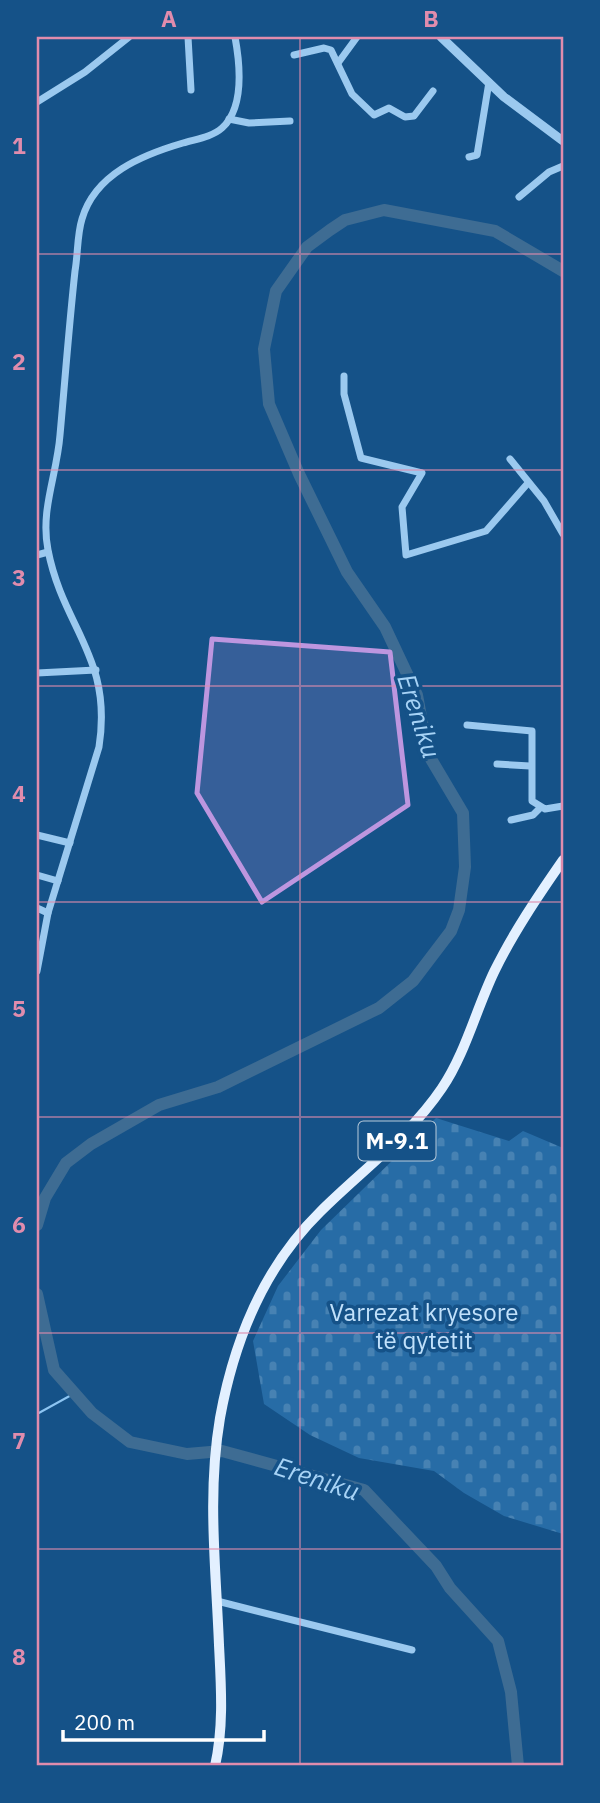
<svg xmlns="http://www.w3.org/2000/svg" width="600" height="1803" font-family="'IBM Plex Sans',sans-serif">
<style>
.cemetery{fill:url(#cemetery-stones)}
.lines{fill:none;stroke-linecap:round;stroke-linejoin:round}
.stream{stroke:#8dc5f2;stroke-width:2}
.river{stroke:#3e6c93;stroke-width:12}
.minor{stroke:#9bc9ef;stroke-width:7}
.tertiary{stroke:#9bc9ef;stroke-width:9}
.primary{stroke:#e3f0ff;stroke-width:10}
.marked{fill:#bd96df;fill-opacity:0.2;stroke:#bd96df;stroke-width:5;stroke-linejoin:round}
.grid{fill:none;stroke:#e08cad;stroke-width:2;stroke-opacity:0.55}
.labels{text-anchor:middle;stroke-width:7;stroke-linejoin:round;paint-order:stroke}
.shield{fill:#155288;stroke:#b9cbdb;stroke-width:2}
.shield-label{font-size:23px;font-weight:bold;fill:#fff}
.park-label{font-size:24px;fill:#c1e1fb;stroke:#155288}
.water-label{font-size:26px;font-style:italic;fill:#a7d3f6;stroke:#155288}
.neatline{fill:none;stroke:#e08cad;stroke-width:2.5}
.grid-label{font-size:23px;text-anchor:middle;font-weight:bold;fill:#e08cad}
</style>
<defs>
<pattern id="cemetery-stones" width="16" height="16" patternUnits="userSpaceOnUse" patternTransform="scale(1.75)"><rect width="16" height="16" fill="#276ca6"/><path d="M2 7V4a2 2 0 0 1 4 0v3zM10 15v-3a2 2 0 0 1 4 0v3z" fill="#4782b3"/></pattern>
</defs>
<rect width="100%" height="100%" fill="#155288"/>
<!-- cemetery -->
<path class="cemetery" d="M436,1118L509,1141L523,1131L563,1148V1534L504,1516L464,1493L434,1471L359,1458L310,1435L264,1404L253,1341L278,1286L321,1230Z"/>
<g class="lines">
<!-- stream -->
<path class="stream" d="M37,1414L75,1393"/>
<!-- river -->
<g class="river">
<path d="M37,1225L45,1198L66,1163L91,1144L159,1105L218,1087L379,1008L413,981L451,931L459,910L465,867L463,813L428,754L417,695L385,627L347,572L299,474L269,404L264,349L276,291L307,247L330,230L345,220L384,210L495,231L563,271"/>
<path d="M37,1294L54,1370L92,1413L130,1442L187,1454L222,1451L364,1490L436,1566L450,1588L498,1641L511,1692L518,1766"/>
</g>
<!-- minor -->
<g class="minor">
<path d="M188,37L191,90"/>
<path d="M294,55L324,48L331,50L352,94L374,115L389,108L405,117L414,116L433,91"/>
<path d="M338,63L357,37"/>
<path d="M37,102L85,72L129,37"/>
<path d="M229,119L249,123L290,121"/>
<path d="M469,157L477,155L489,82"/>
<path d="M519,197L549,172L563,166"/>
<path d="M344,376V394L361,458L422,473L402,507L406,555L486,531L528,483"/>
<path d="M510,459L544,501L563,534"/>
<path d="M37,555L48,552"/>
<path d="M37,673L96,670"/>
<path d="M467,725L532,731V801L545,809L563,806"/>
<path d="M497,764L530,766"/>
<path d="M511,820L533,815L540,808"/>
<path d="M37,835L70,843"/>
<path d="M37,875L58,881"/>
<path d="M37,908L48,913"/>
<path d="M37,971L48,913L99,747C113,657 63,628 48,550C40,510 57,475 60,435C65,380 69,326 75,271C78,254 77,235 82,219C95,174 142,155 183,143C196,139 212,137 222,128C245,107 240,64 235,37"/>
<path d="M217,1601L412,1650"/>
</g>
<!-- tertiary -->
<path class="tertiary" d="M441,37L504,97L563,141"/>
<!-- primary -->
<path class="primary" d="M215,1766C224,1727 221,1685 219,1645C216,1568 207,1495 220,1418C234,1341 263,1268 320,1212C361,1171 409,1137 442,1088C465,1054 476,1010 494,972C513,933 538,896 563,860"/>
</g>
<!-- marked area -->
<path class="marked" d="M212,639L390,652L408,805L262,902L197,793Z"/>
<!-- grid -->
<path class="grid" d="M300,37V1766M37,254H563M37,470H563M37,686H563M37,902H563M37,1117H563M37,1333H563M37,1549H563"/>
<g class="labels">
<!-- shield labels -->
<rect class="shield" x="358.5" y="1121.5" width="77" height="39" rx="5"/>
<g class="shield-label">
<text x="397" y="1149">M-9.1</text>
</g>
<!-- park labels -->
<g class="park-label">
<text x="424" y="1321">Varrezat kryesore<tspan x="424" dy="28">të qytetit</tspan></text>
</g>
<!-- water labels -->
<g class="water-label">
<text transform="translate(419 716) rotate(72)" y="9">Ereniku</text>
<text transform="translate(317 1479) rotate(18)" y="9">Ereniku</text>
</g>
</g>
<!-- border -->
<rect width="600" height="1803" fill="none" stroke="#155288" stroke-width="77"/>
<!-- scale -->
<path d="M63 1730v10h201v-10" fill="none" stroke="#ffffff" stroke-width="3.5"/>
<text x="74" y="1730" font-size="21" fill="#ffffff" stroke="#155288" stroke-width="5" paint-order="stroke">200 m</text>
<rect x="38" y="38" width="524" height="1726" class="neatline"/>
<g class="grid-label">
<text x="169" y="27">A</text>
<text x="431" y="27">B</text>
<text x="19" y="154">1</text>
<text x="19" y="370">2</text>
<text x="19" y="586">3</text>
<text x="19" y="802">4</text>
<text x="19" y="1017">5</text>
<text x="19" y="1233">6</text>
<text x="19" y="1449">7</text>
<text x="19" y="1665">8</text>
</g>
</svg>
